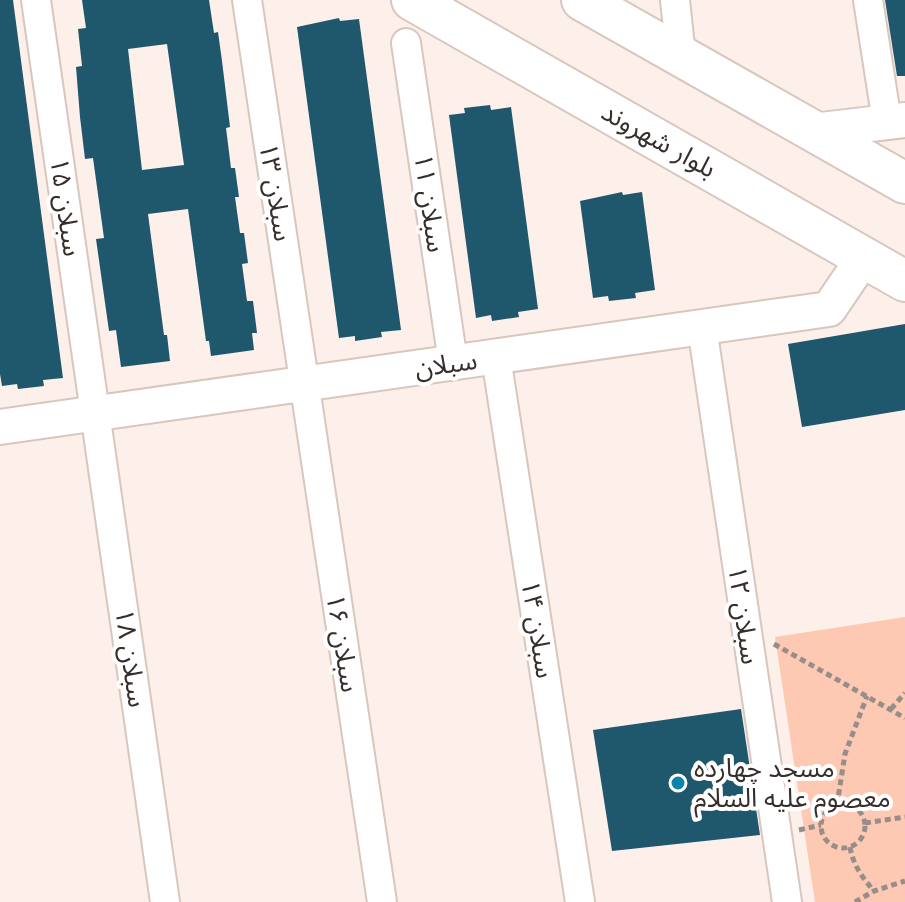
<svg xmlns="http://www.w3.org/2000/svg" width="905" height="902" font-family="Montserrat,'Noto Sans Arabic',sans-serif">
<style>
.green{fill:#fec9b2}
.building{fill:#1f576c;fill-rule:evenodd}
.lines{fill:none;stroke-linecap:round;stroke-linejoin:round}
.minor-casing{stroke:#d8c7bf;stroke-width:32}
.tertiary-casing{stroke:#d8c7bf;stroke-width:38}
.secondary-casing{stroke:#d8c7bf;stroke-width:44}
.path{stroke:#988d89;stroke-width:5;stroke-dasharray:6 4;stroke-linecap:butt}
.minor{stroke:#fff;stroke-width:28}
.tertiary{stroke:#fff;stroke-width:34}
.secondary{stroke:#fff;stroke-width:40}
.poi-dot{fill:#0e84aa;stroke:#fff;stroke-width:3}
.labels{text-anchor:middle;stroke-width:8;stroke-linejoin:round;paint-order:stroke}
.street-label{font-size:26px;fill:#352e2b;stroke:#fff}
.poi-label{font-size:26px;fill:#352e2b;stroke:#fff;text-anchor:start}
</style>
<rect width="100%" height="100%" fill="#fdefe9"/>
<!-- green -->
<path class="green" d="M905,617V902H815L775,637Z"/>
<!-- building -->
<g class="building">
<path d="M0,0H13L63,378L43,380L44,386L18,389L17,384L2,386L0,374Z"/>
<path d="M82,0H209L214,33L218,32L222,61L230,127L226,128L231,168H235L239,197H235L240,233H244L248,263L242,264L247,301H253L257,333H252L254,350L211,356L209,341H206L188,209L148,214L164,335H167L170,361L121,367L116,330L109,331L96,239L104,238L93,158L85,159L80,117L76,67L82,66L78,29L86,28ZM167,44L184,165L142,170L128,49Z"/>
<path d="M885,0H905V76H897Z"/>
<path d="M339,18L340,21L359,19L401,330L381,332L382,337L355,341V336L339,338L297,27Z"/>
<path d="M490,105L491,110L511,107L538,309L518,312L519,317L492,321L491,315L476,318L449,115L465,113L464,108Z"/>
<path d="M622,192L623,195L642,192L655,290L635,293L636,298L609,301L608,296L593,298L580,201Z"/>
<path d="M905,324V410L802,427L788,344Z"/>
<path d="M741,709L760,835L612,851L593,730Z"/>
</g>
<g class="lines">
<defs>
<g id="minor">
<path d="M36,0L165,902"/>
<path d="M247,0L382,902"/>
<path d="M675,0L681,56"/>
<path d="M868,0L887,122"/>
<path d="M406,43L453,362"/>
<path d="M702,327L787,902"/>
<path d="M496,357L580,902"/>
</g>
<g id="tertiary">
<path d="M813,131L905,120"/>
<path d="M0,427L829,309L865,256"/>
</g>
<g id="secondary">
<path d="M412,0L905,281"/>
<path d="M582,0L905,183"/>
</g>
</defs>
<!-- minor casing -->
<use href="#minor" class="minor-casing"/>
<!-- tertiary casing -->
<use href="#tertiary" class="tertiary-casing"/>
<!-- secondary casing -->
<use href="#secondary" class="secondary-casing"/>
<!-- path -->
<g class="path">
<path d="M774,644L905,718"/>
<path d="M891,709L905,693"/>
<circle cx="843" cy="826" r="22"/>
<path d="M837,805L845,754L867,696"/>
<path d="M865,823L905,817"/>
<path d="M799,830L821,825"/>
<path d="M850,847C853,865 862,877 874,891"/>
<path d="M855,902L874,891L905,881"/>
</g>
<!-- minor -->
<use href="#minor" class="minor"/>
<!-- tertiary -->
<use href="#tertiary" class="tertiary"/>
<!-- secondary -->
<use href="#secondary" class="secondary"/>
</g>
<!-- markers -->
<circle class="poi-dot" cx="678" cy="783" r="8"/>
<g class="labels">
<!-- street labels -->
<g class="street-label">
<text transform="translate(659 140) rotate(29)" y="9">بلوار شهروند</text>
<text transform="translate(276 192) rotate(81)" y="9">سبلان ۱۳</text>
<text transform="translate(430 203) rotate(82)" y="9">سبلان ۱۱</text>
<text transform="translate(66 207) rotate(82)" y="9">سبلان ۱۵</text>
<text transform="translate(446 364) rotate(-8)" y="9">سبلان</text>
<text transform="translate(744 615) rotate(82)" y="9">سبلان ۱۲</text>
<text transform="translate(538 629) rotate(81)" y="9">سبلان ۱۴</text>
<text transform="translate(343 643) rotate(81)" y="9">سبلان ۱۶</text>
<text transform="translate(131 658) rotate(82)" y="9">سبلان ۱۸</text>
</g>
<!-- poi labels -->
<g class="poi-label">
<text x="694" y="777">مسجد چهارده<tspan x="694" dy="30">معصوم علیه السلام</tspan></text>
</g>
</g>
</svg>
